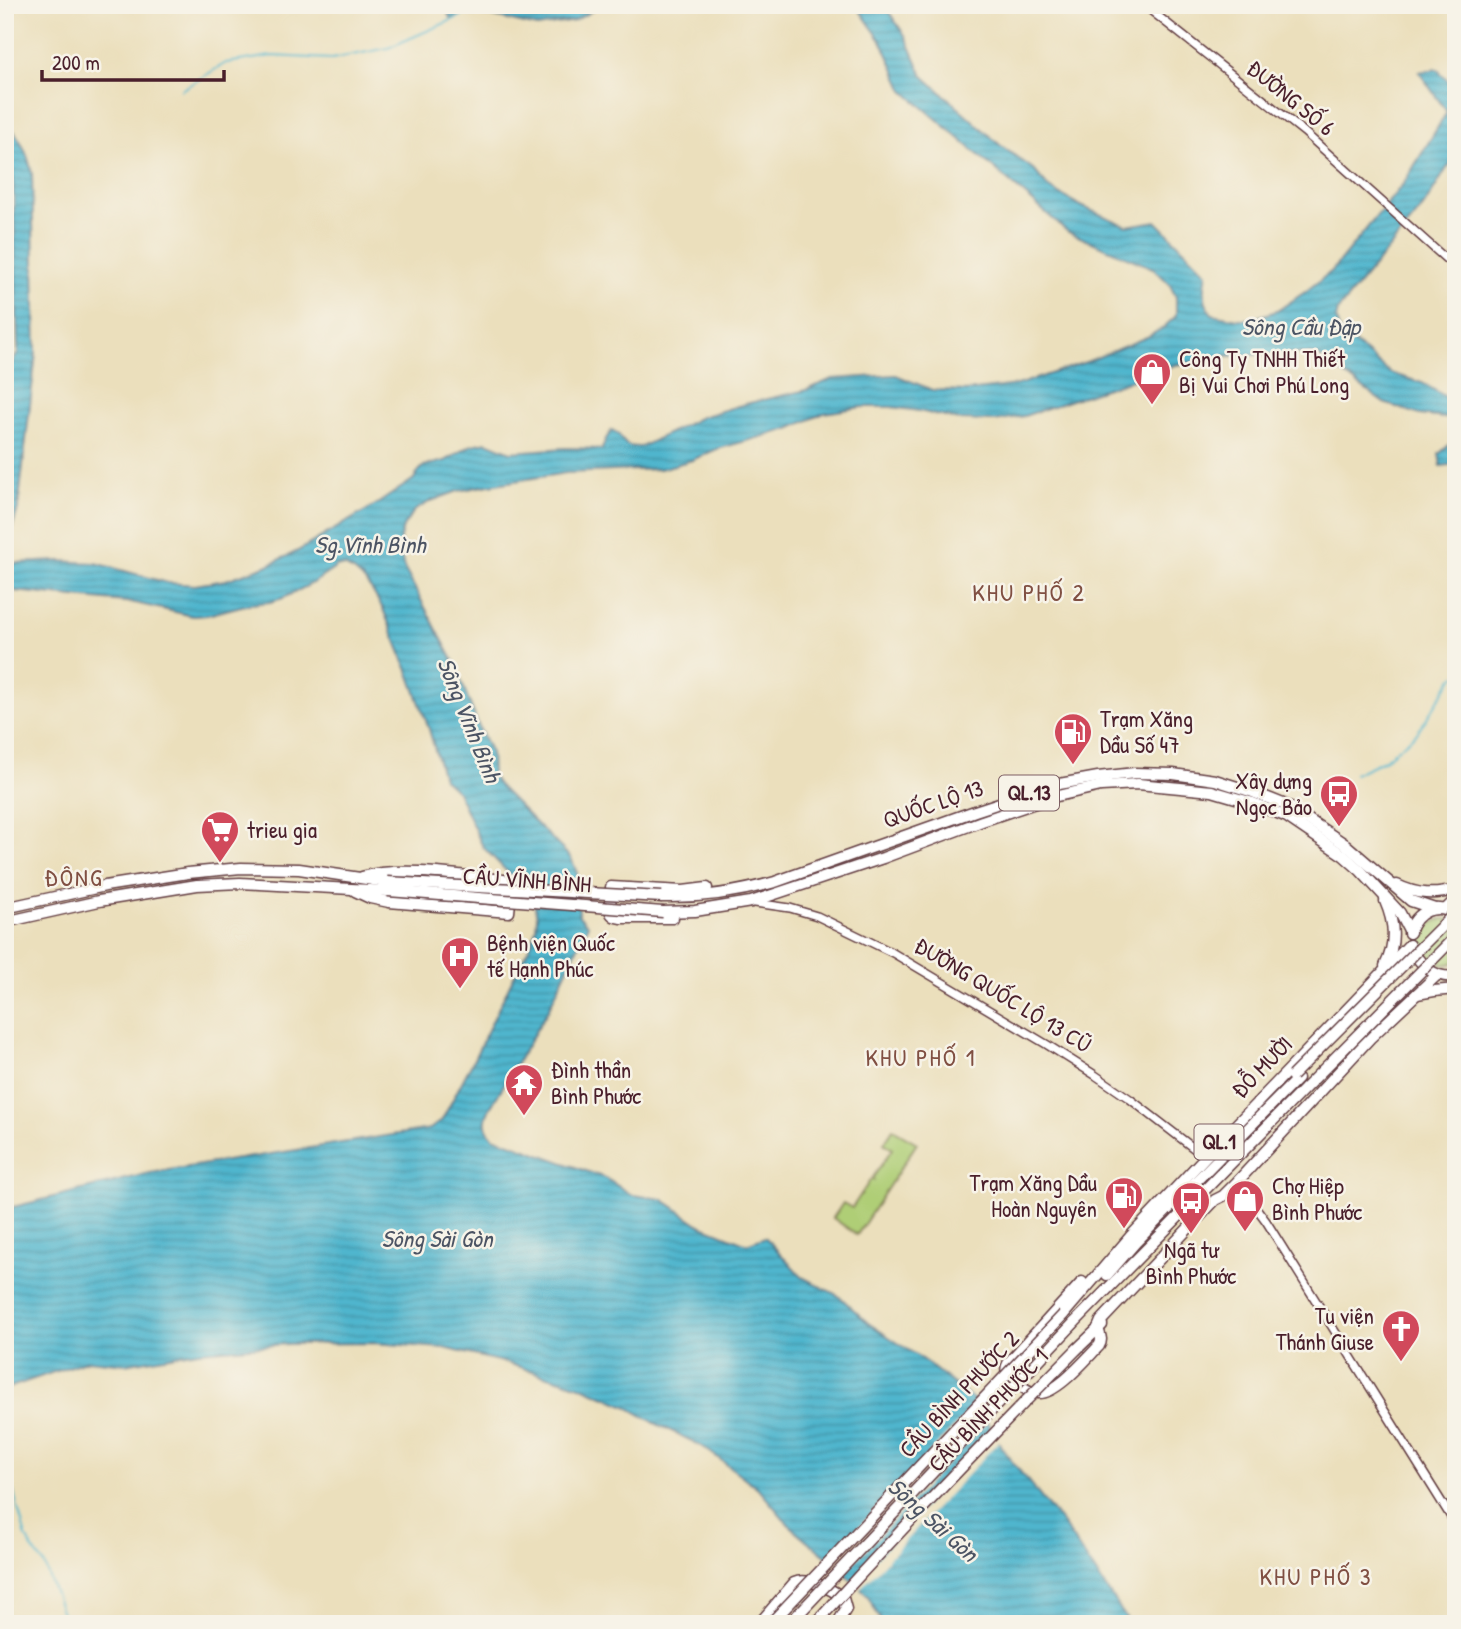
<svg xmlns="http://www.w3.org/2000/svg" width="1461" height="1629" font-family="'Patrick Hand',sans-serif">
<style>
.grass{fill:url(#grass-tufts);stroke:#7c7650;stroke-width:2}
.pitch{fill:#afce76;stroke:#7c7650;stroke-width:2}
.water{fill:url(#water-rules);stroke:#4c6a7c;stroke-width:2}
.pier{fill:#ebdfbc}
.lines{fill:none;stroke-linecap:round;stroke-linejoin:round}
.stream{stroke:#4fb6ce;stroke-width:2}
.minor-casing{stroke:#623c41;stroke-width:10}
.highway-casing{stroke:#623c41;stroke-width:13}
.minor{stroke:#fff;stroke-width:7}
.highway{stroke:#fff;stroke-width:10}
.highway-bridge-casing{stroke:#623c41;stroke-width:13;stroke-linecap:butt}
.highway-bridge{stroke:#fff;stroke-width:10}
.labels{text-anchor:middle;stroke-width:5;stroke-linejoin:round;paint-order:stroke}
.shield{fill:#f7f3e8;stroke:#7e5f64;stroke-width:2}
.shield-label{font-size:21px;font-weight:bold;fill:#4a1f2b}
.street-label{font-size:23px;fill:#4a1f2b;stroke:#f7f3e8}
.poi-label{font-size:23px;fill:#4a1f2b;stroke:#f7f3e8;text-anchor:start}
.water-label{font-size:24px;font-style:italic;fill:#4c5464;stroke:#f7f3e8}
.neighbourhood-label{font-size:24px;letter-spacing:2px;fill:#804f42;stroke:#f7f3e8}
</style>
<defs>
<pattern id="grass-tufts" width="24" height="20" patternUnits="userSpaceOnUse" patternTransform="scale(1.75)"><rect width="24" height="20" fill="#afce76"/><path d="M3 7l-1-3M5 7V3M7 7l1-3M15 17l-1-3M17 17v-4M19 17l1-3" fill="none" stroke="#98b066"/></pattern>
<pattern id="water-rules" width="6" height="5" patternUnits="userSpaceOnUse" patternTransform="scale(1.75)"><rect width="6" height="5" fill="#4fb6ce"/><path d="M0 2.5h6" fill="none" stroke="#4493a7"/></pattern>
</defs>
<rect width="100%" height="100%" fill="#f7f3e8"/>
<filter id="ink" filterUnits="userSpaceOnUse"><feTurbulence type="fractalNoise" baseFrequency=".0143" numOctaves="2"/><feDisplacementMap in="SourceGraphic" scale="14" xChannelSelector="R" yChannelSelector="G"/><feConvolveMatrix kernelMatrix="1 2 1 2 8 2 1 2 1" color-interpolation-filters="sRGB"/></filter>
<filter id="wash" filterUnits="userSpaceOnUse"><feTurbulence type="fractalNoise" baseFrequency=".00686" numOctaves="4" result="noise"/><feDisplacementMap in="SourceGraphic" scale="28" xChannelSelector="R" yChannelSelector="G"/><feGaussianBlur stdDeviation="1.57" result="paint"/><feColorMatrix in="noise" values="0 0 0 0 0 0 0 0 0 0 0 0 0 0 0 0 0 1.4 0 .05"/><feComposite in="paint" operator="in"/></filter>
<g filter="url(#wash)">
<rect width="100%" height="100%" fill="#ebdfbc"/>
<!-- grass -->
<path class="grass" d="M1441,919H1446L1456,922V962C1422,976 1406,930 1441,919Z"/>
<!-- pitch -->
<path class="pitch" d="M893,1129L917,1143L857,1235L833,1218L843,1203L852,1208L871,1179L875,1181L872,1179L892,1149L884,1143Z"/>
<!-- water -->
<g class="water">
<path d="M572,5H602L574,21L537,27L491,16L465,14L450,18L447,11L459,9L482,10L532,18L551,17Z"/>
<path d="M856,5H884L906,37L923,76L1000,145L1033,169L1049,188L1083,207L1127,226L1156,221L1207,273C1204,289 1202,301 1212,314L1238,319H1251L1277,311L1305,292L1332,271L1404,183L1447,112L1419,72L1437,69L1456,89V158L1447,168L1424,206L1338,310L1336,319L1339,330L1390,373L1422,383L1446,397L1456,396V424L1453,419L1420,415L1384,403L1320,357L1311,354L1291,353L1224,356L1175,365L1024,416L994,421L959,420L919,411L891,407H862L824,413L789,429L717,449L692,460L660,469L566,473L483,486L458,491L431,501L414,511L403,527L400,537V551L404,568L454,662L480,730L491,753L492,776L498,785L571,858L577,873L579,916L588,925L548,1010L489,1110C484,1122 484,1127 493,1137L605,1178L632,1195L662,1199L700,1225L747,1244L765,1237L802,1277L839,1296L868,1323L919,1357L974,1400L1006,1454L1064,1526L1130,1624H883L867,1595L828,1558L791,1527L758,1488L702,1446L657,1424L624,1405L580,1386L507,1363L444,1348L373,1343L287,1344L198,1351L125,1364L88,1360L5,1389V1209L150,1173L430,1129L442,1120L474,1059L513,978L532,942L536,928L537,917L535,907L524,889L483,847L457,791L443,778L429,729L409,673L383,609L372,590L362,578L354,571L346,567L338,566L313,583L283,598L270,602L249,604L207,615L193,616L135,603L5,590V553L6,559L15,563L59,561L96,563L168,583L195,585L226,580L266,566L296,552L377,504L414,479L418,472L424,466L445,461L472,445L487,442L511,452L565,448L602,449L606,439L612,430C627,438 618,448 641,447L701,417L745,404L807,390L832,379L896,375L932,390L967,391L1017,385L1089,361L1147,337L1163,328L1176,316V297L1169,283L1153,268L1068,232L904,91L882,42Z"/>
<path d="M5,121C20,136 28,153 32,174L36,353L18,509L5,550V399L9,368L18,353V350L13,176L11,161L5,148Z"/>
<path d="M1456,439V464L1441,466L1439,454Z"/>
</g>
<!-- pier -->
<g class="pier">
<path d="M979,1401L990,1419L841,1576L826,1561Z"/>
<path d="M996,1431L1001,1439L858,1591L851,1585Z"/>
</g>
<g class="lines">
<!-- stream -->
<g class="stream">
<path d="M181,90L226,63L272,56L332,59L388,48L468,13"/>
<path d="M1354,774L1384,760L1417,733L1452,679L1456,676"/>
<path d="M5,1462L26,1537L32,1548L44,1564L66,1624"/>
</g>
</g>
</g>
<g filter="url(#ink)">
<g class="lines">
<defs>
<g id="minor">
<path d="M1144,5L1304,132L1456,268"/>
<path d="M755,903L790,908L817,916L893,953L1046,1044L1095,1075L1130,1099L1205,1157"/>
<path d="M1237,1182L1266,1221L1456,1525"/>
</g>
<g id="highway">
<path d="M1397,885C1417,895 1435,895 1456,890"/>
<path d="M355,891L370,898L389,902L509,912L512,881C470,877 402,865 362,877"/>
<path d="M662,897C702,898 736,893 775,882L975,811L1054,785L1098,777L1135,773L1173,774L1215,780L1253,792L1288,806L1346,845L1411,901L1435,909"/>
<path d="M5,908L105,886L188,873L241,868L299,869L387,882"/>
<path d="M1446,909L1456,899"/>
<path d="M663,912L695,911L751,902L883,858L982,821L1053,797L1101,786L1138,784L1212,791L1253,803L1287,817L1343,855L1361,871L1400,913L1410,932"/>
<path d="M673,918H621C615,917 611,916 610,910L611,887L683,891L707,888"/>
<path d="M5,922L99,901L197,885L240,883L388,891"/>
<path d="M1409,933C1416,911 1436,902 1456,915"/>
<path d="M1411,949C1422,966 1434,979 1456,976"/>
<path d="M1385,966C1396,944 1395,924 1385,901"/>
<path d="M1417,994L1434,991L1456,989"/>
<path d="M1107,1275L1136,1242L1297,1079"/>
<path d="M1082,1282L1009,1362C1004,1370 1006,1375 1014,1380C1021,1386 1029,1393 1038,1393C1056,1395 1086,1359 1099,1346C1103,1340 1100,1335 1098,1328"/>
<path d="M1063,1315L1130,1237L1205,1157L1409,945"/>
<path d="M1074,1323L1305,1088"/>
<path d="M1098,1328L1101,1321L1215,1200L1223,1196L1237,1182L1370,1038L1437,975"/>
<path d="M1077,1349L1102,1325"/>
<path d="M759,1624L794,1583C808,1577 832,1589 843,1598L846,1609L837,1624"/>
</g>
</defs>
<!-- minor casing -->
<use href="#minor" class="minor-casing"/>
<!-- highway casing -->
<use href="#highway" class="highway-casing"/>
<!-- minor -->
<use href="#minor" class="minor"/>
<!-- highway -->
<use href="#highway" class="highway"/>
<defs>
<g id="highway-bridge">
<path d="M387,882L662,897"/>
<path d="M388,891L663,912"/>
<path d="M1292,1076L1456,912"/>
<path d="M1305,1088L1456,936"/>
<path d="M770,1624L1063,1315"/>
<path d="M789,1624L1074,1323"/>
<path d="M815,1624C900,1530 988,1439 1077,1349"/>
</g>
</defs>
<!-- highway-bridge casing -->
<use href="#highway-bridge" class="highway-bridge-casing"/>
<!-- highway-bridge -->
<use href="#highway-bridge" class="highway-bridge"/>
</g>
</g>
<!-- icons -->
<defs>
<symbol id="shop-pin" viewBox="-11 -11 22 30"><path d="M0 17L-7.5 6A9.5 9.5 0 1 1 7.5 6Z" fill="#d1495b" stroke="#f7f3e8"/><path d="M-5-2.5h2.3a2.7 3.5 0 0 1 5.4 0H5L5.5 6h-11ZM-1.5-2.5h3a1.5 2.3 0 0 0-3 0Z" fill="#fff"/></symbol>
<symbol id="fuel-pin" viewBox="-11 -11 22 30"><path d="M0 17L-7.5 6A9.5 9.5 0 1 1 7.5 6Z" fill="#d1495b" stroke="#f7f3e8"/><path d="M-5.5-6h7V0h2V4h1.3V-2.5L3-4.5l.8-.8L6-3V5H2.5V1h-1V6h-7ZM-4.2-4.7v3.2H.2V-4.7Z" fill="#fff"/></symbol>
<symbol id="bus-pin" viewBox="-11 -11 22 30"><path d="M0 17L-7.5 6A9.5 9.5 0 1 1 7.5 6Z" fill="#d1495b" stroke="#f7f3e8"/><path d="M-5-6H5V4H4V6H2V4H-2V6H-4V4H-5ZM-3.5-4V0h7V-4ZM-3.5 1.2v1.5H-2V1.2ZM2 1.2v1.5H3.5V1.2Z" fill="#fff"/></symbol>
<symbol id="supermarket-pin" viewBox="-11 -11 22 30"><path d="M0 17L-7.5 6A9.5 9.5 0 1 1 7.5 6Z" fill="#d1495b" stroke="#f7f3e8"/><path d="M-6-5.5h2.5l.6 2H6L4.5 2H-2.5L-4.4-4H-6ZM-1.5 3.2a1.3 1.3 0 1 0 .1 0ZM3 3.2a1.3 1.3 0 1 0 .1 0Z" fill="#fff"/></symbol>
<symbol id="hospital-pin" viewBox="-11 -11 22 30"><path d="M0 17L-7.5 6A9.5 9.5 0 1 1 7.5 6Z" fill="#d1495b" stroke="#f7f3e8"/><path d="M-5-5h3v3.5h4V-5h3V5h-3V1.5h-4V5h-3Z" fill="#fff"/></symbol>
<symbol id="temple-pin" viewBox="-11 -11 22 30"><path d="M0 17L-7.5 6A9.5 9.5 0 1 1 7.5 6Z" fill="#d1495b" stroke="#f7f3e8"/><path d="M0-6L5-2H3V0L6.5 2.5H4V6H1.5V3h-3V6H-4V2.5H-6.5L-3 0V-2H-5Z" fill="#fff"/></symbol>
<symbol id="church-pin" viewBox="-11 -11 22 30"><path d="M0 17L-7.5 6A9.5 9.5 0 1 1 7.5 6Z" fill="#d1495b" stroke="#f7f3e8"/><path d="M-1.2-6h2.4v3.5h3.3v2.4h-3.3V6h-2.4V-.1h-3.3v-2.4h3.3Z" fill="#fff"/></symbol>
</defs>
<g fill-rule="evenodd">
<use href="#shop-pin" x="1130" y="350" width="44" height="60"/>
<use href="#fuel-pin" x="1051" y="710" width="44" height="60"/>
<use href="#bus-pin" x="1317" y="772" width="44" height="60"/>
<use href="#supermarket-pin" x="198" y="808" width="44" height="60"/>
<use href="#hospital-pin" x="438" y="934" width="44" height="60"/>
<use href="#temple-pin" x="502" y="1061" width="44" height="60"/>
<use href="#fuel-pin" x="1102" y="1174" width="44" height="60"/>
<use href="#shop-pin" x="1223" y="1177" width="44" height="60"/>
<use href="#bus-pin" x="1169" y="1179" width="44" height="60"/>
<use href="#church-pin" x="1379" y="1307" width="44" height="60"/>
</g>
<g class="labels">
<!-- shield labels -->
<g class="shield">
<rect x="999" y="775.5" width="60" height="35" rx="5"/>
<rect x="1194.5" y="1124.5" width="49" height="35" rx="5"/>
</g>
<g class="shield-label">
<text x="1029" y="800">QL.13</text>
<text x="1219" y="1149">QL.1</text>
</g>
<!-- street labels -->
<g class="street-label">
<text transform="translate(1291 98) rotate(39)" y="8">ĐƯỜNG SỐ 6</text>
<text transform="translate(933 804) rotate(-19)" y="8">QUỐC LỘ 13</text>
<text transform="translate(527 880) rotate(4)" y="8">CẦU VĨNH BÌNH</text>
<text transform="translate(1003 995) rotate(31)" y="8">ĐƯỜNG QUỐC LỘ 13 CŨ</text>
<text transform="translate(1262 1067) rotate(-46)" y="8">ĐỖ MƯỜI</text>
<text transform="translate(959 1394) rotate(-47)" y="8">CẦU BÌNH PHƯỚC 2</text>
<text transform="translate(988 1410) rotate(-46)" y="8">CẦU BÌNH PHƯỚC 1</text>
</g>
<!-- poi labels -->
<g class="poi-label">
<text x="1179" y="367">Công Ty TNHH Thiết<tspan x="1179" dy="26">Bị Vui Chơi Phú Long</tspan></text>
<text x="1100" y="727">Trạm Xăng<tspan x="1100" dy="26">Dầu Số 47</tspan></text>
<text x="1312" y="789" text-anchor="end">Xây dựng<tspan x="1312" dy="26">Ngọc Bảo</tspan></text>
<text x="247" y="838">trieu gia</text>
<text x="487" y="951">Bệnh viện Quốc<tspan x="487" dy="26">tế Hạnh Phúc</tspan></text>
<text x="551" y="1078">Đình thần<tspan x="551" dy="26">Bình Phước</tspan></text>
<text x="1097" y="1191" text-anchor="end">Trạm Xăng Dầu<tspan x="1097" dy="26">Hoàn Nguyên</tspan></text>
<text x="1272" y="1194">Chợ Hiệp<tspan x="1272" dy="26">Bình Phước</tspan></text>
<text x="1191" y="1258" text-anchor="middle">Ngã tư<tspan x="1191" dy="26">Bình Phước</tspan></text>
<text x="1374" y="1324" text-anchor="end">Tu viện<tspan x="1374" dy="26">Thánh Giuse</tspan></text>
</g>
<!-- water labels -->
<g class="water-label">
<text x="1301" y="335">Sông Cầu Đập</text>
<text x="370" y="553">Sg.Vĩnh Bình</text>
<text transform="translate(469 720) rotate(68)" y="8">Sông Vĩnh Bình</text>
<text x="437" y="1247">Sông Sài Gòn</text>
<text transform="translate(933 1520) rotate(42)" y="8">Sông Sài Gòn</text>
</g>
<!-- neighbourhood labels -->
<g class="neighbourhood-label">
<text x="1029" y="601">KHU PHỐ 2</text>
<text x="74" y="886">ĐÔNG</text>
<text x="921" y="1066">KHU PHỐ 1</text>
<text x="1316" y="1585">KHU PHỐ 3</text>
</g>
</g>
<!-- margin -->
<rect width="1461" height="1629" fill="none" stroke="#f7f3e8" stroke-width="28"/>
<!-- scale -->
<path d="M42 70v10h182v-10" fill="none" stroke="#4a1f2b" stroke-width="3.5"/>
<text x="52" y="70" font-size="21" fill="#4a1f2b" stroke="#f7f3e8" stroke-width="5" paint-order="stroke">200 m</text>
</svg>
